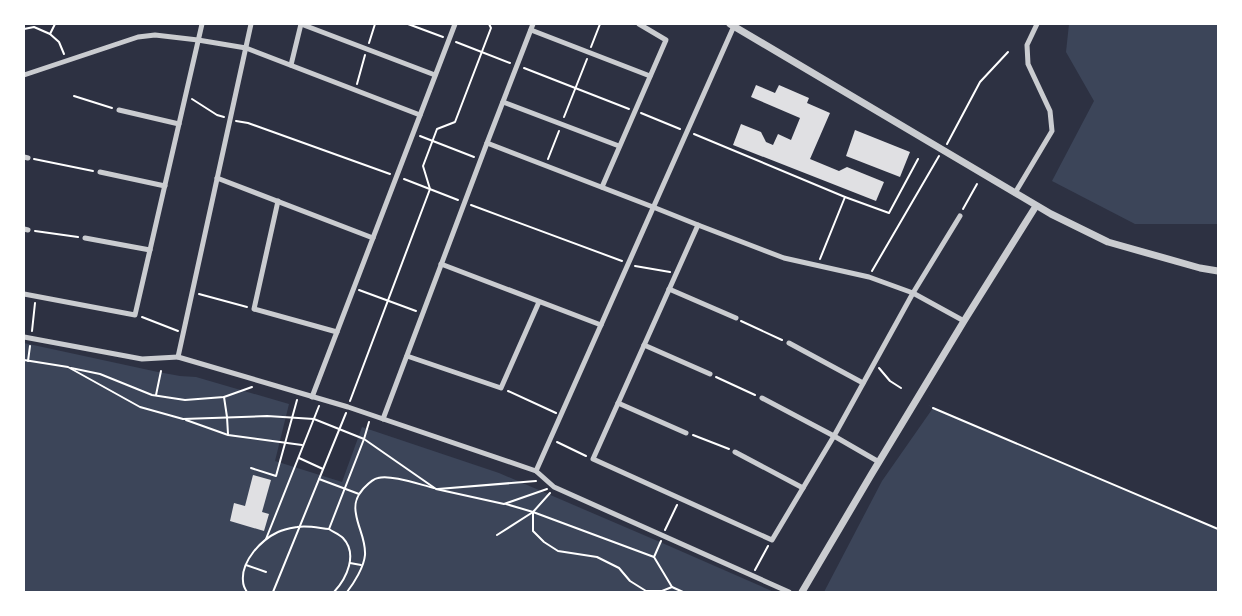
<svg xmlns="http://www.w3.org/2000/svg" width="1242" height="616" font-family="Quicksand,sans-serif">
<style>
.green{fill:#3c4559}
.building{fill:#e0e0e3}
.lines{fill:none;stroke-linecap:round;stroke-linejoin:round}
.path{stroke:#fff;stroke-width:2}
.minor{stroke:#caccd0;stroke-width:5}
.tertiary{stroke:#caccd0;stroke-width:7}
</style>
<rect width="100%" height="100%" fill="#2d3142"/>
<!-- green -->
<g class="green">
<path d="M1069,24H1218V224H1135L1052,181L1094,101L1066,52Z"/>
<path d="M24,343L158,372L180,376L196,377L289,404L275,461L342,482L362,427L499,473L660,542L774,592H24Z"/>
<path d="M928,405L1218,529V592H824L882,481L933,408Z"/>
</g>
<!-- building -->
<g class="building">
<path d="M756,85L775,93L779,85L809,98L807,103L830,113L810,159L839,171L847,167L884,182L876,201L733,145L741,124L761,132L766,142L773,145L778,134L791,140L800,118L751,97Z"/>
<path d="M855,130L910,152L900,177L846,156Z"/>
<path d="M253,475L271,480L262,512L269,514L264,531L230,521L234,503L245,506Z"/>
</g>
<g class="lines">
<!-- path -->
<g class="path">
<path d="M408,24L443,37"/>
<path d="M24,29L34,27L50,34L59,42L64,54"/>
<path d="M50,34L55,24"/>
<path d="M456,42L510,63"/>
<path d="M369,43L375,24"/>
<path d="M591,47L600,24"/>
<path d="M524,68L629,109"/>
<path d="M357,84L365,55"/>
<path d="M74,96L112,108"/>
<path d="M192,99L217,115L224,117"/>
<path d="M641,113L680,129"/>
<path d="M564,117L587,59"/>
<path d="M236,121L248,123L390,174"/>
<path d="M694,134L845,197L820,259"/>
<path d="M420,136L474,157"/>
<path d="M947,144L980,82L1008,52"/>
<path d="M34,159L93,171"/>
<path d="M548,159L559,131"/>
<path d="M404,179L458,200"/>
<path d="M845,197L889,213L918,159"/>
<path d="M471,205L622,261"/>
<path d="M963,209L977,184"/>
<path d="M35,231L78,237"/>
<path d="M635,266L670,272"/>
<path d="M872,271L939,156"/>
<path d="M359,290L416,311"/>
<path d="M199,294L247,307"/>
<path d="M142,317L178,331"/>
<path d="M741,321L782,340"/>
<path d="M32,331L35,303"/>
<path d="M24,360L68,367L140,407L183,419L267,416L314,419L364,439L436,489L504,504L547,489"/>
<path d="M28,361L30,346"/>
<path d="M71,368L100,374L152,395L185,400L224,397L252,387"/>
<path d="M879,368L890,381L901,388"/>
<path d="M716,377L755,395"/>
<path d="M508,391L556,413"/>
<path d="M156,395L161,371"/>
<path d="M224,397L227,417L228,434"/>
<path d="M350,401L430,189L423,166L437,129L455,122L491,28L489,24"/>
<path d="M933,408L1218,529"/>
<path d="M186,420L228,435L302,445"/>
<path d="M693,435L729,449"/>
<path d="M557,442L586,456"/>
<path d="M299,458L323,469"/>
<path d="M251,468L276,476L297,400"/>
<path d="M319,479L359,494"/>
<path d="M438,489L536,481"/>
<path d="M506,504L533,512L654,557"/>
<path d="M533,512V531L544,542L558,551L597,557L619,568L630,581L646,591H662L672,587L683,592"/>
<path d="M665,530L677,505"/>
<path d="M497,535L533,512L550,493"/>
<path d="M266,539L319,406"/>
<path d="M661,541L654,557L672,587"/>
<path d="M350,563L361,565"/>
<path d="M246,565L266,572"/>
<path d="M755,570L768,546"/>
<path d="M247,592C245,589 243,585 243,581C241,561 261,540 278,532C284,529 291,528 297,527C307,525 319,528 329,529"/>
<path d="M273,592L346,413"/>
<path d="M334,592C347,578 358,554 343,538C339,534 333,532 329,529L364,439L369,422"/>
<path d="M347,592C354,583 364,567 365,555C366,540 358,528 356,514C354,504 356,497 363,489C367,485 372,479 378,478C390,474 421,485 434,488"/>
</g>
<!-- minor -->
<g class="minor">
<path d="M251,24L178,357L348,407L536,471L734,26"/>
<path d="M301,24L435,75"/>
<path d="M531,30L650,76"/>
<path d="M291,65L301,24"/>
<path d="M24,75L138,37L155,35L198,40L246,48L420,115"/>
<path d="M503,102L619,146"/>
<path d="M119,110L179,124"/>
<path d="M487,143L653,207L698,225L784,258L869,277L913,293L964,321"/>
<path d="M24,157L28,158"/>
<path d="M100,172L165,186"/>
<path d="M217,178L373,238"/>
<path d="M602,187L666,40L639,24"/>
<path d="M1015,193L1052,131L1050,111L1028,64L1027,45L1037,24"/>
<path d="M278,201L254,309L337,332"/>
<path d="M698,225L593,459L772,540L834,436L913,293L960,216"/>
<path d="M24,229L28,230"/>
<path d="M85,238L150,250"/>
<path d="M441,264L601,325"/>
<path d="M669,289L736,318"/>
<path d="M24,294L135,315L202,24"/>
<path d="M24,337L142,359L178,357"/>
<path d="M789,343L863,383"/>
<path d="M644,345L710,374"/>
<path d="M407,356L501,388L539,302"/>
<path d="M312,397L455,24"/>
<path d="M762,398L834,436L879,462"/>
<path d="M618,403L686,433"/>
<path d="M383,419L487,143L533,24"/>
<path d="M735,452L803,488"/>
<path d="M536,471L554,487L789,592"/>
</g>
<!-- tertiary -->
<g class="tertiary">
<path d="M730,24L1051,214L1108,242L1200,268L1218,271"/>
<path d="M802,592L871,475L964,321L1036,206"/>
</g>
</g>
<!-- border -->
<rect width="1242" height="616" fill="none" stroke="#ffffff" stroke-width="50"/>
</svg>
